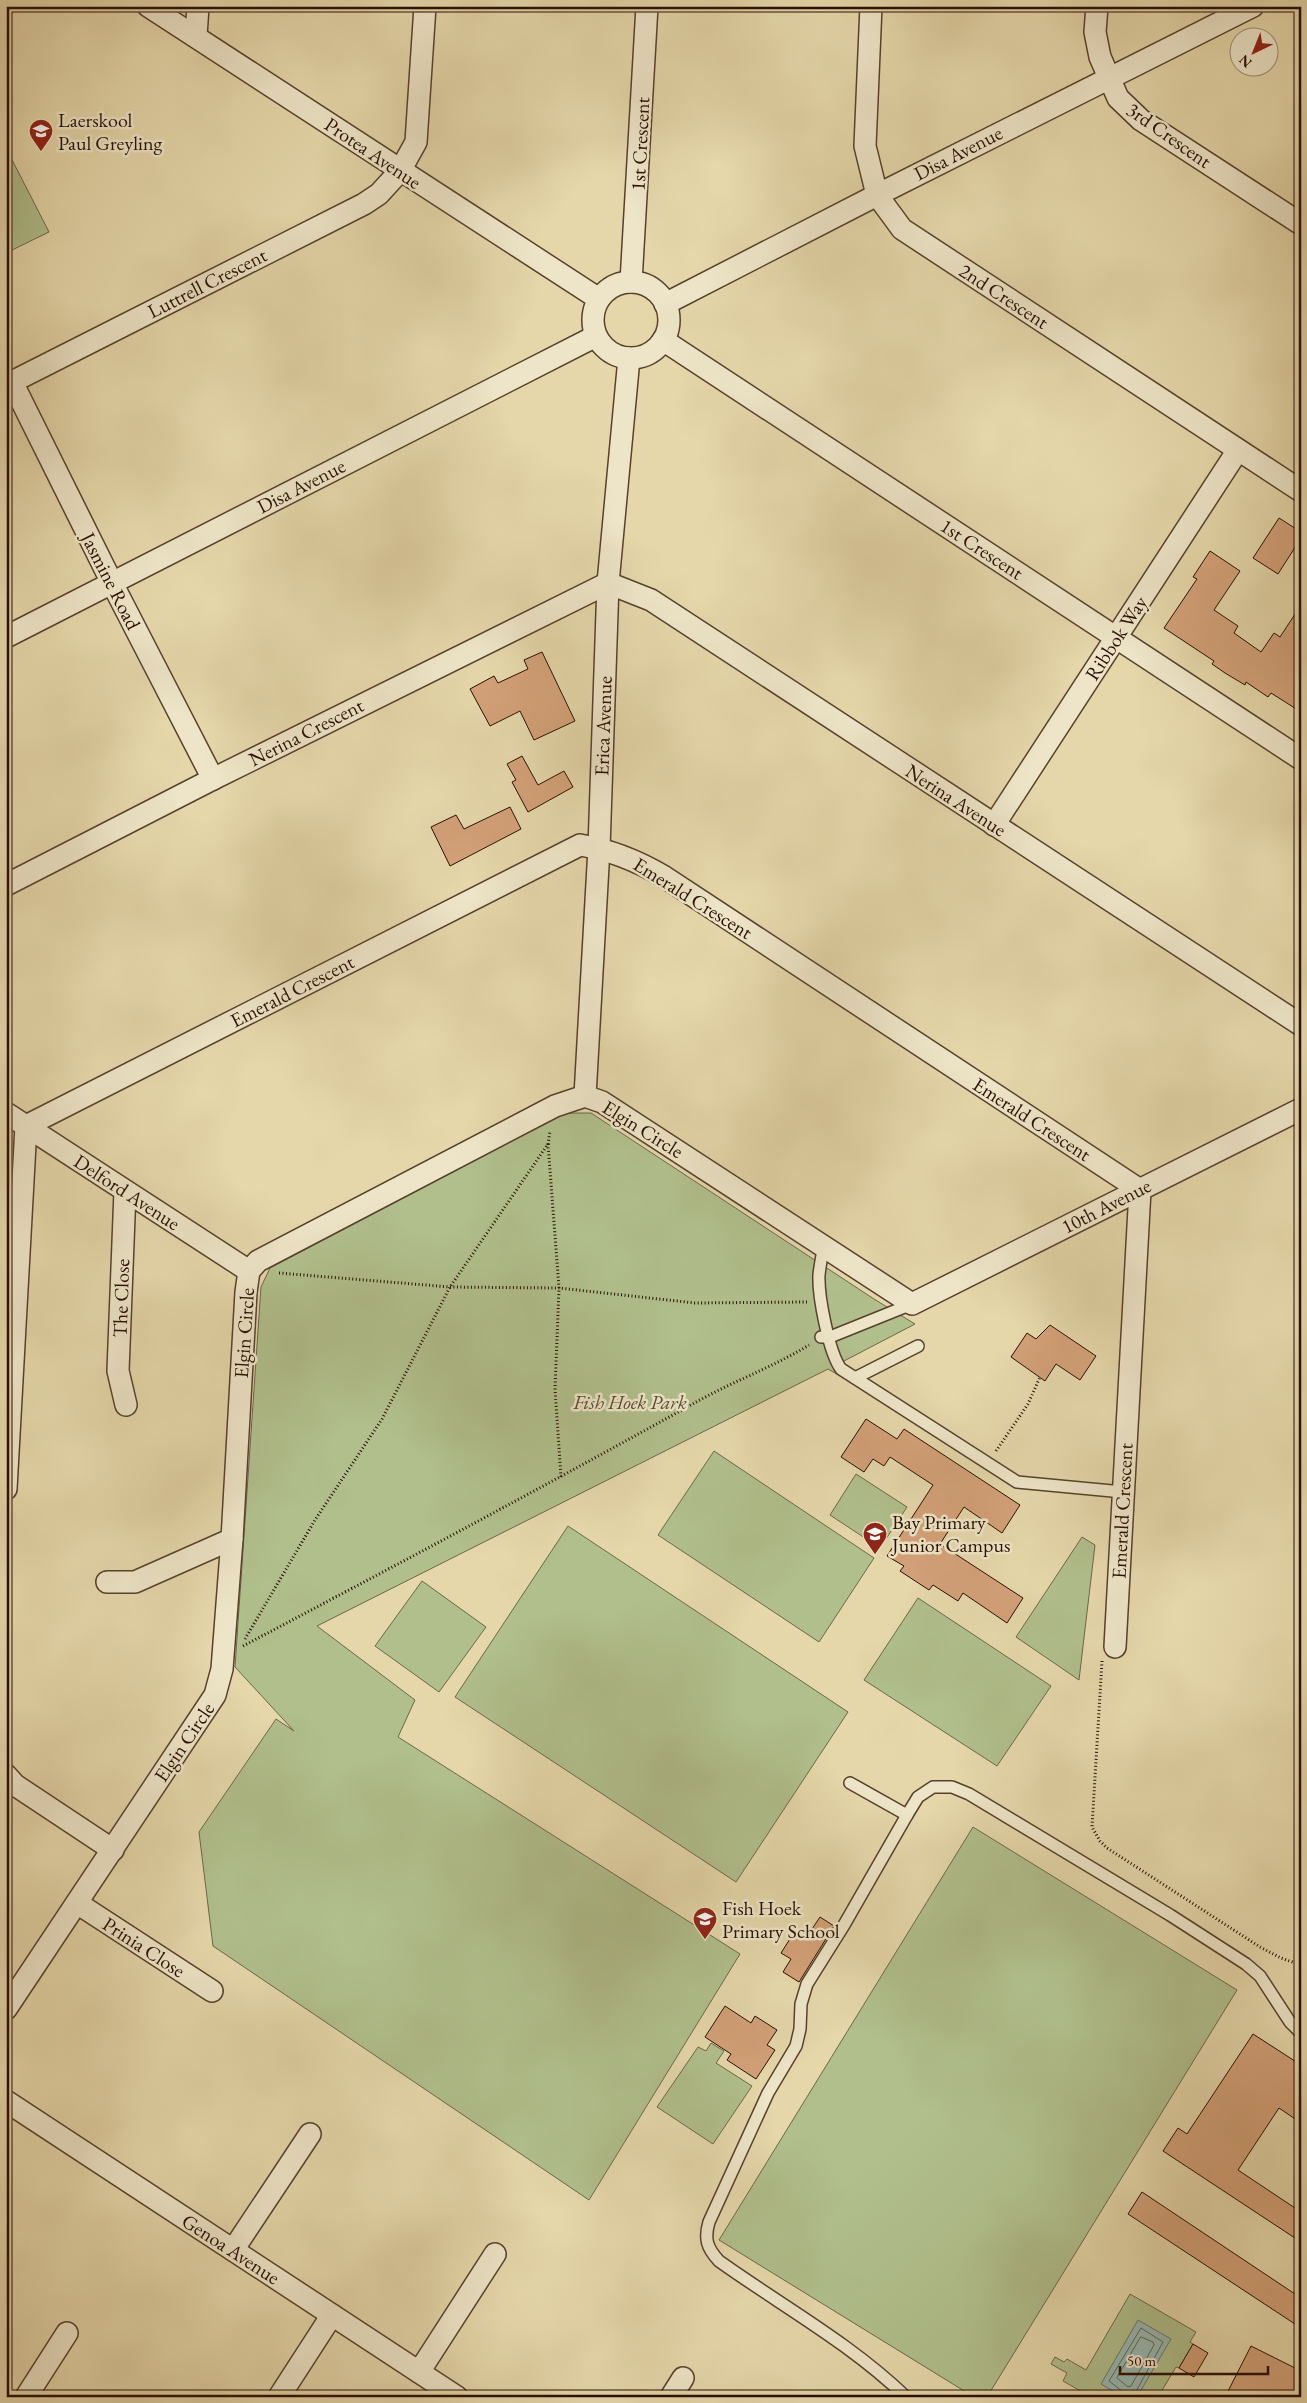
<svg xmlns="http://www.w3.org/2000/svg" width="1307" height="2403" font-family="'EB Garamond',serif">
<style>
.green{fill:#b0bf8c;stroke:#6c6748}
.water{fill:#98b8b1;stroke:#6b746b}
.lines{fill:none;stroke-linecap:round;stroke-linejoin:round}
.shore{stroke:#60645a;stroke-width:1}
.building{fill:#d3a179;stroke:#280f03}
.service-casing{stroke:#57412d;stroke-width:14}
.minor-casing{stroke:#57412d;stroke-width:24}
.path{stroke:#280f03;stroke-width:3;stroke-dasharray:1 2.5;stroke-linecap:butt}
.service{stroke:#eee5c8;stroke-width:11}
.minor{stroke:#eee5c8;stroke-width:21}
.labels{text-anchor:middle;stroke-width:5;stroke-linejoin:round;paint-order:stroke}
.poi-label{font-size:20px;fill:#280f03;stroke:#eee5c8;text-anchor:start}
.street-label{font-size:20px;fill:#280f03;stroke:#eee5c8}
.park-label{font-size:20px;font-style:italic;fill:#584d33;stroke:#eee5c8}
</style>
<rect width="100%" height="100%" fill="#e5d7aa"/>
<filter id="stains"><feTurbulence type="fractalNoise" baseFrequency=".004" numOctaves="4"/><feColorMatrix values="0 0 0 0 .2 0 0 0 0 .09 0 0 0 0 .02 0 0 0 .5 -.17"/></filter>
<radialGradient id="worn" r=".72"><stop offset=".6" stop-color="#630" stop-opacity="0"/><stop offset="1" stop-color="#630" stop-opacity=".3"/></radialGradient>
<!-- green -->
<g class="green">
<path d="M6,148L49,232L6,253Z"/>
<path d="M565,1113H591L874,1299L915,1324L844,1361L840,1376L828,1369L317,1626L415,1700L398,1737L740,1954L589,2200L213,1946L199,1832L276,1719L294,1731L235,1667L261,1287L270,1268Z"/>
<path d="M714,1451L874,1558L819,1642L658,1535Z"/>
<path d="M856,1474L907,1507L880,1548L830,1515Z"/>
<path d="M568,1526L848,1712L736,1882L455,1697Z"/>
<path d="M1082,1537L1095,1545L1079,1680L1016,1637Z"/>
<path d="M422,1581L486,1627L439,1692L375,1646Z"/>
<path d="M918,1598L1051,1686L997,1766L864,1680Z"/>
<path d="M973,1827L1237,1990L987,2397H974L719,2240Z"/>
<path d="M711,2043L724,2051L716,2063L752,2086L713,2144L657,2107L698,2047L706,2051Z"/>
<path d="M1130,2294L1196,2332L1190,2342L1193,2344L1179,2368L1176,2367L1158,2397H1091L1063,2381L1067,2373L1051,2364L1055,2357L1064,2362L1067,2359L1086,2370Z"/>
</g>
<!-- water -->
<path class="water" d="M1138,2320L1171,2339L1137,2397H1123L1101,2384Z"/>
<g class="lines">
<!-- shore -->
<g class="shore">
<path d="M1141,2337L1153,2342L1154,2345L1131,2386L1128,2387L1117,2378Z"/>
<path d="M1124,2397L1122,2391L1109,2381L1141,2328L1163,2342L1133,2397"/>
</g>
</g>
<!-- building -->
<g class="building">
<path d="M1279,518L1301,532V538L1278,574L1253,558Z"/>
<path d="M1210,551L1240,571L1214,610L1238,626L1234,633L1261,652L1274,633L1280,637L1301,605V712L1271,693L1268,697L1246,682L1245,685L1225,673L1212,664L1214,661L1164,628L1197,579L1193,577Z"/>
<path d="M542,652L575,721L534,740L520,711L490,726L470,689L494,676L498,683L528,669L524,660Z"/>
<path d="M522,756L538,785L564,771L573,787L528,812L512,782L516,780L507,764Z"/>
<path d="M510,807L521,829L450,866L431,827L456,815L464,829Z"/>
<path d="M1050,1325L1096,1356L1080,1380L1056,1364L1045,1381L1011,1357L1027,1333L1036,1339Z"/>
<path d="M866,1419L897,1439L904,1429L1020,1505L1002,1533L964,1507L940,1544L1023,1598L1007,1623L963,1593L958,1601L933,1585L929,1590L900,1571L904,1566L887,1556L933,1485L890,1457L884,1466L873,1459L864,1472L841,1457Z"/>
<path d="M820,1917L834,1926L799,1982L783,1972L791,1959L781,1953L795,1931L806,1938Z"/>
<path d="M725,2006L751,2023L755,2016L777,2030L767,2045L775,2050L756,2079L727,2060L731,2054L705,2037Z"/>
<path d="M1253,2034L1301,2065V2123L1279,2108L1238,2170L1301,2212V2242L1163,2151L1178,2128L1187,2134Z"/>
<path d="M1142,2192L1301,2298V2328L1128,2214Z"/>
<path d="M1193,2344L1208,2353L1194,2377L1179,2368Z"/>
<path d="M1251,2346L1301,2371V2397H1225Z"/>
</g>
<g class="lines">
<defs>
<g id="service">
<path d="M824,1245C822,1255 820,1265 819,1275C818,1296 829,1353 841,1369L1017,1482L1123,1492"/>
<path d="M821,1337H830L912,1304"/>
<path d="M855,1378L918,1346"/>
<path d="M850,1783L907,1815"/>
<path d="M906,2397C850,2343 782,2306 719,2261C707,2248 704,2239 709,2222L768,2093L796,2046L800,2029L801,2004L807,1984L844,1925L907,1815L918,1797L933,1787H952L969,1794L1170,1915L1246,1964L1260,1976L1290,2022L1301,2033"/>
</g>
<g id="minor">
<path d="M148,6L599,299"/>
<path d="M871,6L865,146L877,195L902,229L1301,491"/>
<path d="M1097,6L1095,32L1100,57L1118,98L1141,120L1301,224"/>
<path d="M196,36L198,6"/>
<path d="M631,282L647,6"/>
<circle cx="631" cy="320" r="38"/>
<path d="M665,304L877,195L1253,6"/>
<path d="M663,340L1301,759"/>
<path d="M12,382L112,583L213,779"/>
<path d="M6,385L364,204L379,194L400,171L416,142L425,6"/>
<path d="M6,637L596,336"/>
<path d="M994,825L1238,450"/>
<path d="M6,885L213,779L608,583L651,600L1301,1025"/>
<path d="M585,1096L599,848L608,583L629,358"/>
<path d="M6,1113L249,1271"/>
<path d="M125,1191L118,1371L126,1405"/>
<path d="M6,1489L26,1126L580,845C611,850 636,860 663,876L1140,1190"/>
<path d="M107,1582H135L232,1539"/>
<path d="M1115,1647L1140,1190"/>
<path d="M6,1775L15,1785L113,1850"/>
<path d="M77,1903L212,1991"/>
<path d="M6,2009L215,1695L222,1669L232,1539L246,1292L249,1271L258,1261L555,1106L585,1096L602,1102L912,1304L1301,1109"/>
<path d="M6,2101L457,2397"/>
<path d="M233,2250L310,2134"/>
<path d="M419,2372L495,2254"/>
<path d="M26,2397L67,2333"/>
<path d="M279,2397L332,2315"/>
<path d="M671,2397L683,2378"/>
</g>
</defs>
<!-- service casing -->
<use href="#service" class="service-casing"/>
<!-- minor casing -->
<use href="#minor" class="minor-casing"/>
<!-- path -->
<g class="path">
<path d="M548,1144L559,1288L555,1389L561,1477"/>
<path d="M279,1273L450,1287L559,1288L695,1303L807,1302"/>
<path d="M996,1451L1028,1404L1040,1377"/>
<path d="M245,1639L315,1520L382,1419L450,1287L548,1144L550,1131"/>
<path d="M243,1646C395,1566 547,1485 698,1401C734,1381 773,1367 809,1345"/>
<path d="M1102,1661L1092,1827L1100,1841L1107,1848L1260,1947L1281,1958L1301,1965"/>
</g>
<!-- service -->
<use href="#service" class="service"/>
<!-- minor -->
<use href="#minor" class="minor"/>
</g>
<!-- icons -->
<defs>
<symbol id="school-pin" viewBox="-11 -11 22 30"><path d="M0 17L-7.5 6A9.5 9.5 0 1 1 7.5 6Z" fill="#8f2418" stroke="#eee5c8"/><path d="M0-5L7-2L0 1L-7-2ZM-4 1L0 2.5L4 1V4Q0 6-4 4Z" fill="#fff"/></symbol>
</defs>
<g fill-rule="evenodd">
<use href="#school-pin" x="27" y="117" width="28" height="38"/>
<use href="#school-pin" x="861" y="1520" width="28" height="38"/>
<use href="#school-pin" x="691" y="1905" width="28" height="38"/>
</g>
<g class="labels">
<!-- poi labels -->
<g class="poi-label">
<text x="58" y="127">Laerskool<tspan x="58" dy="23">Paul Greyling</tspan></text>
<text x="892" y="1529">Bay Primary<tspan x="892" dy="23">Junior Campus</tspan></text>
<text x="722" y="1915">Fish Hoek<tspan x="722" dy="23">Primary School</tspan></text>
</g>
<!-- street labels -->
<g class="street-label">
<text transform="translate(1169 135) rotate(35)" y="7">3rd Crescent</text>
<text transform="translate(640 144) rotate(-87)" y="7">1st Crescent</text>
<text transform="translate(373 153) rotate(34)" y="7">Protea Avenue</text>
<text transform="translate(958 153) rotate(-27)" y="7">Disa Avenue</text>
<text transform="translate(207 283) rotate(-27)" y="7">Luttrell Crescent</text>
<text transform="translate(1004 296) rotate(33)" y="7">2nd Crescent</text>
<text transform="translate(301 486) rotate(-27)" y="7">Disa Avenue</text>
<text transform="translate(982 549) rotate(33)" y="7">1st Crescent</text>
<text transform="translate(111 581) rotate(63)" y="7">Jasmine Road</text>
<text transform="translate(1116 638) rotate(-57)" y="7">Ribbok Way</text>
<text transform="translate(603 726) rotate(-88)" y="7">Erica Avenue</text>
<text transform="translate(306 732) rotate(-27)" y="7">Nerina Crescent</text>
<text transform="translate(956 800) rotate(33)" y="7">Nerina Avenue</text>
<text transform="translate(693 898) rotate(32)" y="7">Emerald Crescent</text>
<text transform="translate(292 991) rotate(-27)" y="7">Emerald Crescent</text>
<text transform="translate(1032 1119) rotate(33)" y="7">Emerald Crescent</text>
<text transform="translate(643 1129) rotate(32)" y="7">Elgin Circle</text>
<text transform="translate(127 1192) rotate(33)" y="7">Delford Avenue</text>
<text transform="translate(1106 1206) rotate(-27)" y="7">10th Avenue</text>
<text transform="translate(121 1298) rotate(-88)" y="7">The Close</text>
<text transform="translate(244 1333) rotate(-86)" y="7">Elgin Circle</text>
<text transform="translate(1122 1511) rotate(-87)" y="7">Emerald Crescent</text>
<text transform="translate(184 1742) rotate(-56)" y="7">Elgin Circle</text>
<text transform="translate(144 1947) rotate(33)" y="7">Prinia Close</text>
<text transform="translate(231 2249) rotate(33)" y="7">Genoa Avenue</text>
</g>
<!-- park labels -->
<g class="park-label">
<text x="630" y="1409">Fish Hoek Park</text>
</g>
</g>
<!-- margin -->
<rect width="1307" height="2403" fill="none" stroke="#e5d7aa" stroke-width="25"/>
<rect x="8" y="8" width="1292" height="2388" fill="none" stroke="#280f03" stroke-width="2.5"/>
<rect x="12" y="12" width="1282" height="2378" fill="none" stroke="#280f03"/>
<!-- north arrow -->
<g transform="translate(1254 52) rotate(223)"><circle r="24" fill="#eee5c8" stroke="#9f8f79"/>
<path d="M0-4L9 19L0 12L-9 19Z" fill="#8f2418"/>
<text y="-8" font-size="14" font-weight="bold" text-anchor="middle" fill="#280f03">N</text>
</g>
<!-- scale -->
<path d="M1120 2366v8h148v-8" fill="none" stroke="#280f03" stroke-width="2.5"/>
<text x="1127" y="2366" font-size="15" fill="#280f03" stroke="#eee5c8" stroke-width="4" paint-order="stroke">50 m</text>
<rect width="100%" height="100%" filter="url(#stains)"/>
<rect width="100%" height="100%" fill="url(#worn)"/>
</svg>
